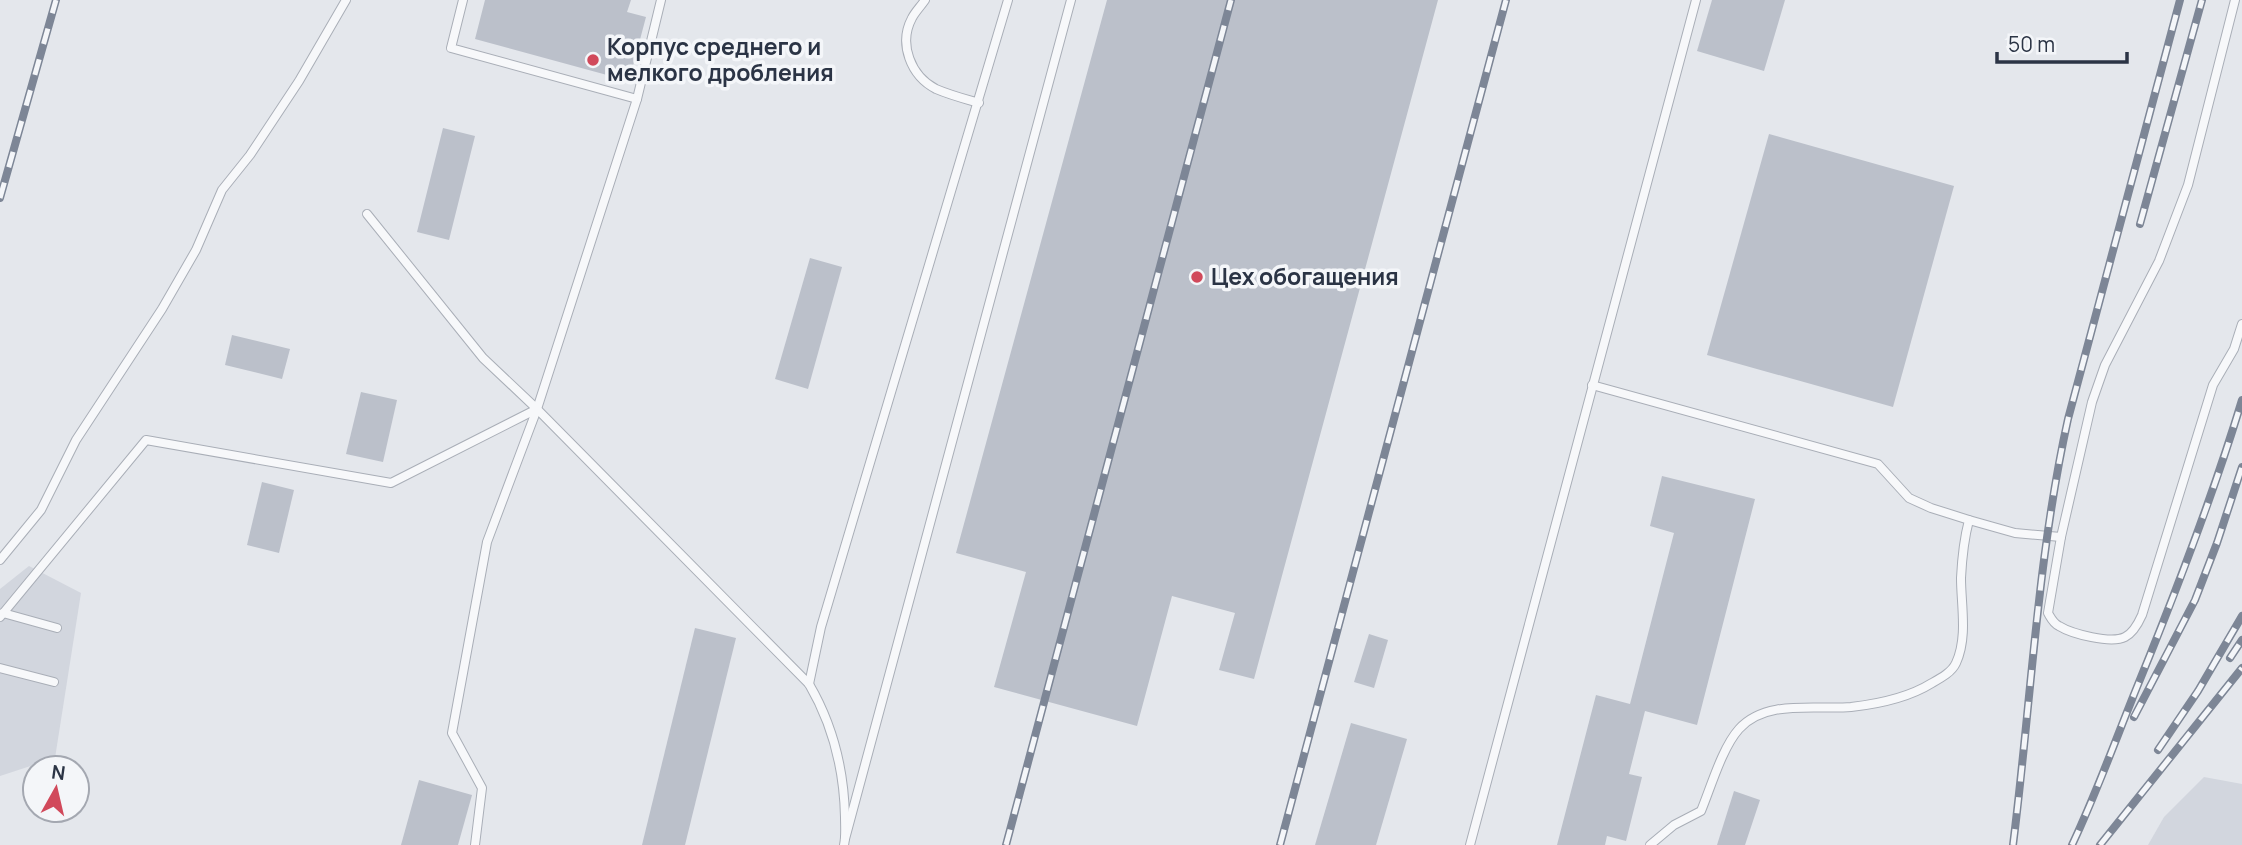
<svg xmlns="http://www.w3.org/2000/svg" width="2242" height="845" font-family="Manrope,sans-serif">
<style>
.built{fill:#d2d6de}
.building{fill:#bbc0ca}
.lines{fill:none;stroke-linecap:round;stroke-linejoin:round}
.service-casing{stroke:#a9aeb7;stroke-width:10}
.service{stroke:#f7f8fa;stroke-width:8}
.rail-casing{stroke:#7d8696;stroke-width:8}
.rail{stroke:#f4f6f9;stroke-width:5;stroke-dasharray:16;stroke-linecap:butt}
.poi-dot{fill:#d1495b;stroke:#f4f6f9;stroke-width:2.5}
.labels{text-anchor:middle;stroke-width:7;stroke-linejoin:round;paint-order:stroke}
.poi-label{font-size:23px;font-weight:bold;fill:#2b3445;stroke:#f4f6f9;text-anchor:start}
</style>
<rect width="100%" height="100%" fill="#e4e7ec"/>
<!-- built -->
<g class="built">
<path d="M29,566L81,593L55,758L0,776V589Z"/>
<path d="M2204,777L2242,784V845H2148L2164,817Z"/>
</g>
<!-- building -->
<g class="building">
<path d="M485,0H631L627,12L646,17L629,81L475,39Z"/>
<path d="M1107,0H1438L1254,679L1219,670L1235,613L1172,596L1137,726L994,687L1026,572L956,553Z"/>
<path d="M1712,0H1785L1764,71L1697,51Z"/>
<path d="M443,128L475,136L449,240L417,232Z"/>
<path d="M1769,134L1954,186L1893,407L1707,355Z"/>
<path d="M810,258L842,267L808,389L775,379Z"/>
<path d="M232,335L290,349L282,379L225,365Z"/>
<path d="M361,392L397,400L383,462L346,454Z"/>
<path d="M1662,476L1755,499L1697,725L1645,711L1629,774L1642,777L1626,841L1607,836L1605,845H1557L1596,695L1630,704L1674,533L1650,526Z"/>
<path d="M262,482L294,490L279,553L247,545Z"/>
<path d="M695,628L736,638L685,845H642Z"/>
<path d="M1369,634L1388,640L1374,688L1354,682Z"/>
<path d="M1351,723L1407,739L1376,845H1315Z"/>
<path d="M419,780L472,795L458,845H401Z"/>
<path d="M1734,791L1760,800L1745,845H1717Z"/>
</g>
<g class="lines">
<defs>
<g id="service">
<path d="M463,0L451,48L637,99"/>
<path d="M925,0C921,6 915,12 912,18C898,44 911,76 936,89C950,95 965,99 979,103"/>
<path d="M2235,0L2188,185L2159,261L2105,365L2092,402L2061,537L2048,613C2051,618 2053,623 2059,626C2072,634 2111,644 2125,637C2133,633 2138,624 2142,615L2213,385L2234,349L2242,324"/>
<path d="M367,214L483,358L537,409L809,684C833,725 844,770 845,817C845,827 846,836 844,845"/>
<path d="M1592,385L1878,464L1909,498L1931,508L1969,520C1964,539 1962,558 1961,578C1961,605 1968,637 1956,663C1952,672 1941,678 1932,683C1908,698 1878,704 1851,707C1815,710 1766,699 1739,729C1722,748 1711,787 1701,811L1674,825L1650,845"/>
<path d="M1969,520L2015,533L2061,537"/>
<path d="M0,560L41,510L76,440L162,309L196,250L222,190L250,155L299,81L346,0"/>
<path d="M3,613L57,628"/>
<path d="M0,617L146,440L391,483L537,409"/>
<path d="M0,668L54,682"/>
<path d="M809,684L821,627L1008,0"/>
<path d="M845,839L1071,0"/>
<path d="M475,845L482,788L452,733L487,542L537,409L637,99L661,0"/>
<path d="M1470,845L1696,0"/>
</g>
</defs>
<!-- service casing -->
<use href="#service" class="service-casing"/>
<!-- service -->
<use href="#service" class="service"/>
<defs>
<g id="rail">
<path d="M0,198L56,0"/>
<path d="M2140,224L2202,0"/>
<path d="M2230,658L2242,640"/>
<path d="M2134,717L2195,600L2217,543L2242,467"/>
<path d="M2158,750L2198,691L2242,616"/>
<path d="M1006,845L1231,0"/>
<path d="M1280,845L1506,0"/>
<path d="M2013,845C2031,703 2037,559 2068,419L2180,0"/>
<path d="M2072,845C2097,792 2117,736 2139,682C2177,589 2213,496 2242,400"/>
<path d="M2100,845L2242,668"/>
</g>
</defs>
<!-- rail casing -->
<use href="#rail" class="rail-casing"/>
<!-- rail -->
<use href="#rail" class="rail"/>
</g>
<!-- markers -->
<g class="poi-dot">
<circle cx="593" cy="60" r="7"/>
<circle cx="1197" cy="277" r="7"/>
</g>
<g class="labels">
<!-- poi labels -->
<g class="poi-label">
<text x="607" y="55">Корпус среднего и<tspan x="607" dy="26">мелкого дробления</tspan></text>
<text x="1211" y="285">Цех обогащения</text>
</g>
</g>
<!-- north arrow -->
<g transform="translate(56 789) rotate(8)"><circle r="33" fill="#f4f6f9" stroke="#a4a8b1" stroke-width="2"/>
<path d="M0-5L12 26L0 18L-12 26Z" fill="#d1495b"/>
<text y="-10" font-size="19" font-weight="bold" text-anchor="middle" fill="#2b3445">N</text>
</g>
<!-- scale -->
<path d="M1997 52v10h130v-10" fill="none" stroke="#2b3445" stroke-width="3.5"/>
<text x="2008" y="52" font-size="21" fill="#2b3445" stroke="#f4f6f9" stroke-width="5" paint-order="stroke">50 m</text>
</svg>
